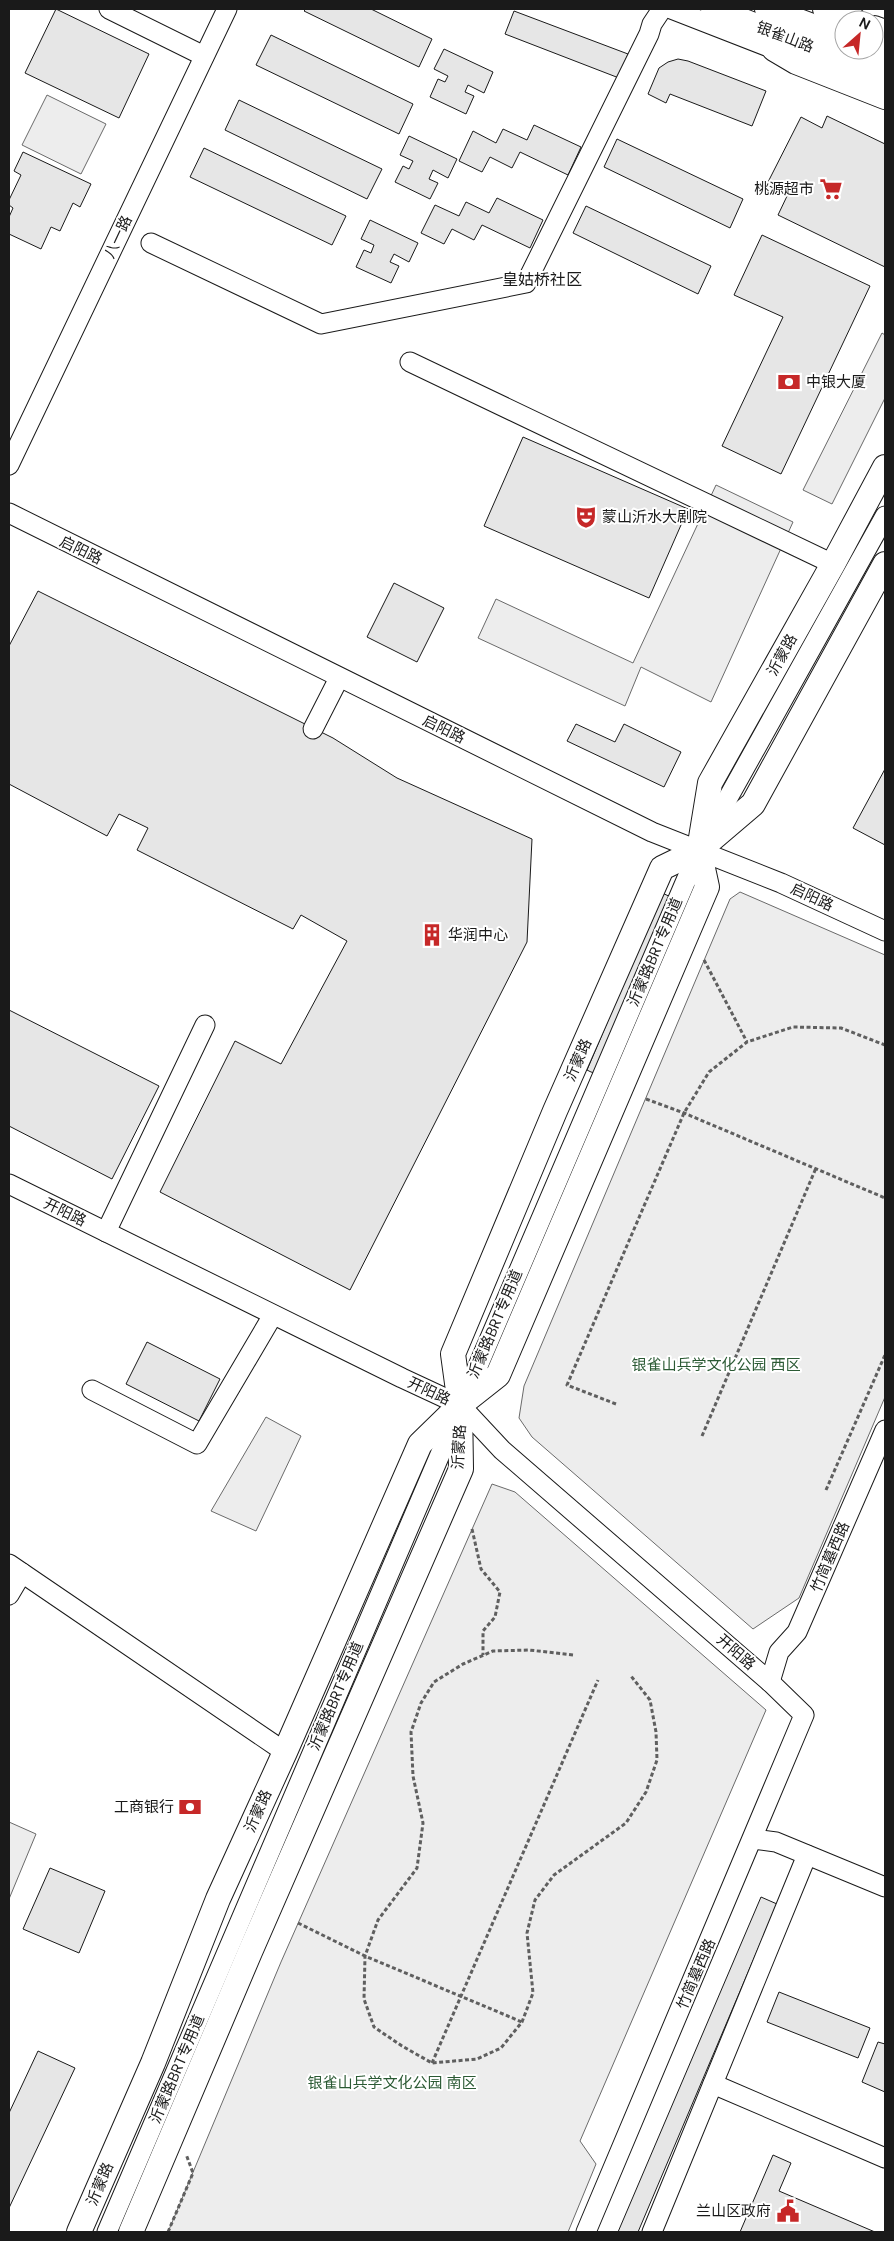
<svg xmlns="http://www.w3.org/2000/svg" width="894" height="2241" font-family="'DM Sans','Noto Sans SC',sans-serif">
<style>
.built{fill:#ededed;stroke:#6a6a6a}
.building{fill:#e6e6e6;stroke:#1a1a1a}
.lines{fill:none;stroke-linecap:round;stroke-linejoin:round}
.minor-casing{stroke:#1a1a1a;stroke-width:21}
.major-casing{stroke:#1a1a1a;stroke-width:26}
.path{stroke:#5f5f5f;stroke-width:3;stroke-dasharray:4 2.5;stroke-linecap:butt}
.minor{stroke:#fff;stroke-width:19}
.major{stroke:#fff;stroke-width:24}
.labels{text-anchor:middle;stroke-width:4;stroke-linejoin:round;paint-order:stroke}
.street-label{font-size:15px;fill:#1a1a1a;stroke:#fff}
.poi-label{font-size:15px;fill:#1a1a1a;stroke:#fff;text-anchor:end}
.park-label{font-size:15px;fill:#2b5a34;stroke:#fff}
.neighbourhood-label{font-size:16px;fill:#1a1a1a;stroke:#fff}
</style>
<rect width="100%" height="100%" fill="#fff"/>
<!-- built -->
<g class="built">
<path d="M47,95L106,124L81,174L22,145Z"/>
<path d="M882,333L885,335V398L832,504L803,490Z"/>
<path d="M716,485L793,522L711,702L641,667L625,706L478,638L496,599L633,663Z"/>
<path d="M740,892L885,955V1397L799,1598L753,1629L532,1437L519,1418L524,1386L730,899Z"/>
<path d="M266,1417L301,1436L256,1531L211,1511Z"/>
<path d="M492,1484L515,1492L766,1710L580,2141L596,2164L568,2232H168L281,1962Z"/>
<path d="M9,1822L36,1834L9,1899Z"/>
</g>
<!-- building -->
<g class="building">
<path d="M56,9L149,54L119,118L25,73Z"/>
<path d="M306,9H371L432,39L419,67L304,11Z"/>
<path d="M514,11L628,54L619,78L505,34Z"/>
<path d="M271,35L413,104L399,134L256,65Z"/>
<path d="M444,49L493,72L484,93L468,85L465,92L474,96L466,114L430,97L438,79L445,82L448,76L434,69Z"/>
<path d="M678,59L688,61L766,91L752,126L670,94L666,103L648,94L659,68L668,62Z"/>
<path d="M239,100L382,169L367,199L225,130Z"/>
<path d="M827,116L885,144V267L778,215L788,194L767,184L801,117L822,128Z"/>
<path d="M534,125L581,147L568,175L520,152L512,168L490,157L482,172L459,161L473,131L496,143L503,129L527,140Z"/>
<path d="M409,136L457,159L448,178L433,170L429,179L438,183L430,199L395,182L403,166L409,169L413,161L400,155Z"/>
<path d="M617,139L743,199L730,228L604,167Z"/>
<path d="M204,148L346,216L332,245L190,177Z"/>
<path d="M23,152L91,184L80,207L73,203L60,231L51,227L41,249L9,234V217L13,208L9,205V200L21,175L14,171Z"/>
<path d="M497,198L543,220L530,248L482,225L474,240L452,229L444,244L421,233L435,205L459,216L466,202L489,213Z"/>
<path d="M586,206L711,266L698,294L573,233Z"/>
<path d="M370,220L418,243L409,262L394,254L390,262L399,266L391,283L356,267L364,250L371,253L374,245L361,239Z"/>
<path d="M762,235L870,286L781,474L722,446L783,317L734,295Z"/>
<path d="M523,437L688,509L649,598L484,526Z"/>
<path d="M394,583L444,608L417,662L367,637Z"/>
<path d="M38,591L333,738L397,778L532,839L527,942L350,1290L160,1192L235,1041L281,1064L347,941L301,915L293,929L137,850L148,828L119,814L107,836L9,784V646Z"/>
<path d="M576,724L615,742L624,724L681,752L664,787L567,741Z"/>
<path d="M885,769V845L853,828Z"/>
<path d="M662,893L671,897L595,1073L591,1072L587,1070Z"/>
<path d="M9,1010L159,1086L112,1179L9,1126Z"/>
<path d="M147,1342L220,1379L199,1421L126,1384Z"/>
<path d="M50,1868L105,1891L79,1953L23,1929Z"/>
<path d="M761,1897L777,1904L638,2232H618Z"/>
<path d="M779,1992L870,2028L858,2058L767,2022Z"/>
<path d="M878,2042L885,2044V2092L862,2082Z"/>
<path d="M38,2051L75,2068L9,2208V2113Z"/>
<path d="M773,2155L791,2163L779,2191L875,2232H740Z"/>
</g>
<g class="lines">
<defs>
<g id="minor">
<path d="M109,9L204,56"/>
<path d="M671,9L774,49"/>
<path d="M151,243L321,324L526,283L649,34L652,24L662,9"/>
<path d="M410,362L833,564"/>
<path d="M9,465L227,9"/>
<path d="M9,513L652,832L781,883L885,931"/>
<path d="M313,729L339,678"/>
<path d="M9,1184L402,1378L460,1405L502,1450L770,1682L804,1715L586,2232"/>
<path d="M106,1232L205,1025"/>
<path d="M92,1390L197,1444L273,1315"/>
<path d="M9,1564L285,1752"/>
<path d="M9,1595L22,1573"/>
<path d="M770,1682L779,1652L797,1632L885,1430"/>
<path d="M753,1839L776,1842L885,1887"/>
<path d="M713,2084L885,2158"/>
<path d="M107,2232L699,850L885,516"/>
<path d="M652,2232L807,1855"/>
</g>
<g id="major">
<path d="M713,9L885,76"/>
<path d="M767,9L844,38"/>
<path d="M825,9L854,20"/>
<path d="M761,27L774,49L796,62L885,97"/>
<path d="M874,28L885,32"/>
<path d="M874,50L885,54"/>
<path d="M79,2232L153,2063L218,1899L285,1752L420,1444L460,1405L498,1375L707,887L699,850L710,783L833,564L885,467"/>
<path d="M131,2232L250,1952L461,1469L460,1405L453,1354L555,1111L662,868L699,850L753,804L885,564"/>
</g>
</defs>
<!-- minor casing -->
<use href="#minor" class="minor-casing"/>
<!-- major casing -->
<use href="#major" class="major-casing"/>
<!-- path -->
<g class="path">
<path d="M704,960L747,1042"/>
<path d="M646,1099L684,1113L885,1198"/>
<path d="M616,1404L567,1385L684,1113L709,1072L747,1042L793,1027L841,1028L885,1045"/>
<path d="M702,1436L816,1168"/>
<path d="M826,1490L885,1355"/>
<path d="M472,1529L481,1569L500,1592L495,1617L483,1631V1655"/>
<path d="M573,1655L529,1650L493,1651L463,1664L434,1682L421,1703L411,1732L413,1776L423,1823L417,1868L378,1920L365,1956L364,1999L374,2027L402,2046L432,2063L477,2059L501,2048L522,2022L533,1993L527,1933L535,1900L554,1875L626,1823L646,1792L657,1760L656,1732L650,1700L631,1676"/>
<path d="M298,1923L365,1956L522,2022"/>
<path d="M432,2063L598,1680"/>
<path d="M168,2232L193,2173L186,2154"/>
</g>
<!-- minor -->
<use href="#minor" class="minor"/>
<!-- major -->
<use href="#major" class="major"/>
</g>
<!-- icons -->
<defs>
<symbol id="supermarket-bare" viewBox="-9 -9 18 18"><path d="M-6-5.5h2.5l.6 2H6L4.5 2H-2.5L-4.4-4H-6ZM-1.5 3.2a1.3 1.3 0 1 0 .1 0ZM3 3.2a1.3 1.3 0 1 0 .1 0Z" fill="#c62828" stroke="#fff" stroke-width="2.5" paint-order="stroke"/></symbol>
<symbol id="bank-bare" viewBox="-9 -9 18 18"><path d="M-6-4H6V4H-6ZM0-2.3a2.3 2.3 0 1 0 0 4.6a2.3 2.3 0 1 0 0-4.6Z" fill="#c62828" stroke="#fff" stroke-width="2.5" paint-order="stroke"/></symbol>
<symbol id="theatre-bare" viewBox="-9 -9 18 18"><path d="M-5-5.5Q0-4 5-5.5V0Q5 5 0 6Q-5 5-5 0ZM-3.3-2.5H-1v1.5H-3.3ZM1-2.5H3.3v1.5H1ZM-2.8 1Q0 5.5 2.8 1Z" fill="#c62828" stroke="#fff" stroke-width="2.5" paint-order="stroke"/></symbol>
<symbol id="building-bare" viewBox="-9 -9 18 18"><path d="M-4-6H4V6H1V3H-1V6H-4ZM-2.5-4.3h1.7v1.8h-1.7ZM.8-4.3h1.7v1.8H.8ZM-2.5-1h1.7V.8h-1.7ZM.8-1h1.7V.8H.8Z" fill="#c62828" stroke="#fff" stroke-width="2.5" paint-order="stroke"/></symbol>
<symbol id="civic-bare" viewBox="-9 -9 18 18"><path d="M-.6-6.5H3V-4.5H.6V-3L4-1V1h2V6H-6V1h2V-1L-.6-3ZM-1.2 2.5V6h2.4V2.5Z" fill="#c62828" stroke="#fff" stroke-width="2.5" paint-order="stroke"/></symbol>
</defs>
<g fill-rule="evenodd">
<use href="#supermarket-bare" x="815" y="173" width="32" height="32"/>
<use href="#bank-bare" x="773" y="366" width="32" height="32"/>
<use href="#theatre-bare" x="570" y="501" width="32" height="32"/>
<use href="#building-bare" x="416" y="919" width="32" height="32"/>
<use href="#bank-bare" x="174" y="1791" width="32" height="32"/>
<use href="#civic-bare" x="772" y="2195" width="32" height="32"/>
</g>
<g class="labels">
<!-- street labels -->
<g class="street-label">
<text transform="translate(785 37) rotate(21)" y="5">银雀山路</text>
<text transform="translate(118 237) rotate(-65)" y="5">八一路</text>
<text transform="translate(81 550) rotate(26)" y="5">启阳路</text>
<text transform="translate(782 655) rotate(-61)" y="5">沂蒙路</text>
<text transform="translate(444 729) rotate(26)" y="5">启阳路</text>
<text transform="translate(812 897) rotate(25)" y="5">启阳路</text>
<text transform="translate(655 952) rotate(-67)" y="5">沂蒙路BRT专用道</text>
<text transform="translate(578 1060) rotate(-66)" y="5">沂蒙路</text>
<text transform="translate(65 1212) rotate(26)" y="5">开阳路</text>
<text transform="translate(495 1324) rotate(-67)" y="5">沂蒙路BRT专用道</text>
<text transform="translate(429 1391) rotate(25)" y="5">开阳路</text>
<text transform="translate(459 1447) rotate(-87)" y="5">沂蒙路</text>
<text transform="translate(830 1557) rotate(-67)" y="5">竹简墓西路</text>
<text transform="translate(736 1652) rotate(41)" y="5">开阳路</text>
<text transform="translate(336 1696) rotate(-67)" y="5">沂蒙路BRT专用道</text>
<text transform="translate(258 1811) rotate(-66)" y="5">沂蒙路</text>
<text transform="translate(696 1974) rotate(-67)" y="5">竹简墓西路</text>
<text transform="translate(177 2069) rotate(-67)" y="5">沂蒙路BRT专用道</text>
<text transform="translate(100 2184) rotate(-67)" y="5">沂蒙路</text>
</g>
<!-- poi labels -->
<g class="poi-label">
<text x="814" y="194">桃源超市</text>
<text x="806" y="387" text-anchor="start">中银大厦</text>
<text x="602" y="522" text-anchor="start">蒙山沂水大剧院</text>
<text x="448" y="940" text-anchor="start">华润中心</text>
<text x="174" y="1812">工商银行</text>
<text x="771" y="2216">兰山区政府</text>
</g>
<!-- park labels -->
<g class="park-label">
<text x="716" y="1370">银雀山兵学文化公园 西区</text>
<text x="392" y="2088">银雀山兵学文化公园 南区</text>
</g>
<!-- neighbourhood labels -->
<g class="neighbourhood-label">
<text x="542" y="285">皇姑桥社区</text>
</g>
</g>
<!-- border -->
<rect width="894" height="2241" fill="none" stroke="#1a1a1a" stroke-width="20"/>
<!-- north arrow -->
<g transform="translate(859 35) rotate(27)"><circle r="24" fill="#ffffff" stroke="#a3a3a3"/>
<path d="M0-4L9 19L0 12L-9 19Z" fill="#c62828"/>
<text y="-8" font-size="14" font-weight="bold" text-anchor="middle" fill="#1a1a1a">N</text>
</g>
</svg>
